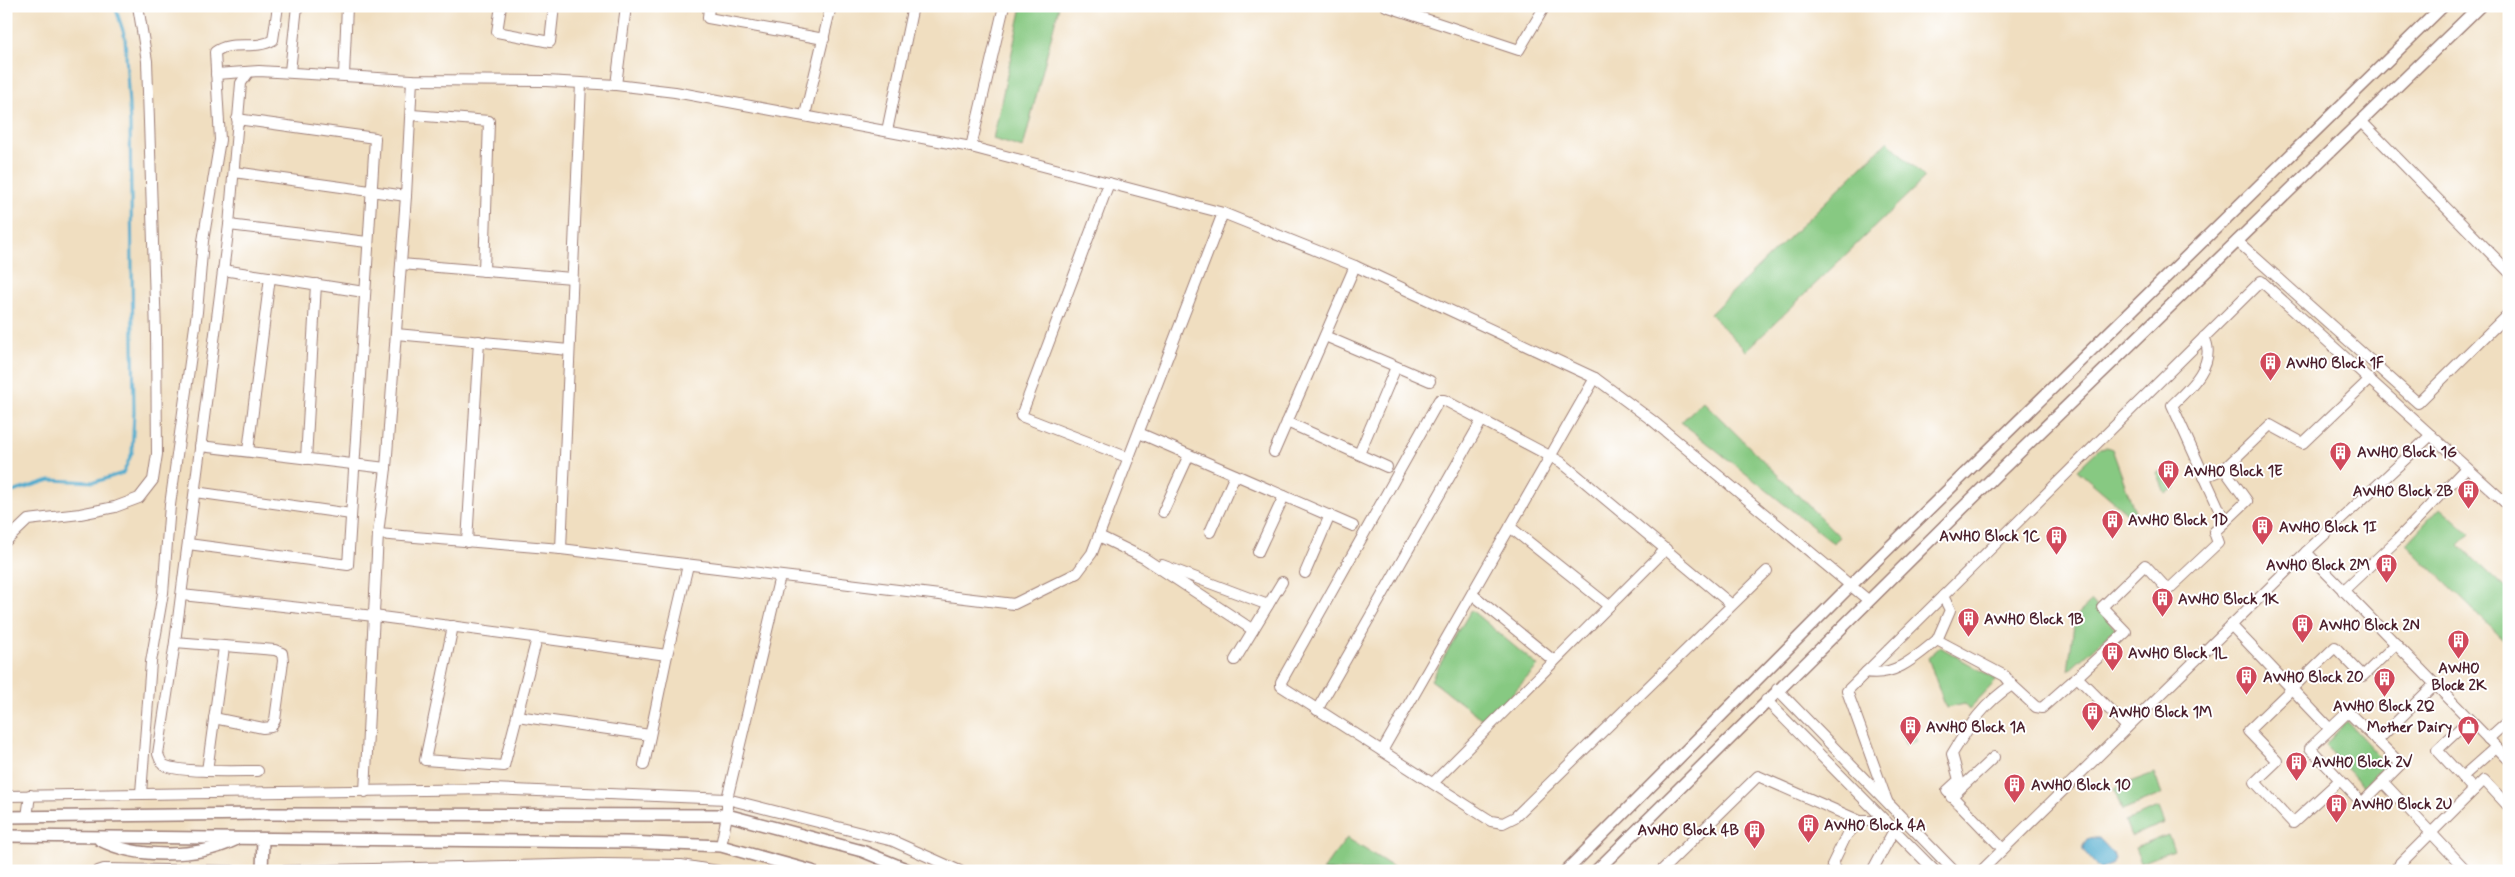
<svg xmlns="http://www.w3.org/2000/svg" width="2515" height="877" font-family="Mynerve,sans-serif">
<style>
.green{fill:#87c982;stroke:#687456}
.water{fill:#50abce;stroke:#4d657c}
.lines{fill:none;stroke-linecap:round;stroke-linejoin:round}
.stream{stroke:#50abce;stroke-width:3}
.minor-casing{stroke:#9d7e76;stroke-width:12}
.tertiary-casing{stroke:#9d7e76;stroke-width:14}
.minor{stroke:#fff;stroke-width:10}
.tertiary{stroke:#fff;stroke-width:11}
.labels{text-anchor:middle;stroke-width:4;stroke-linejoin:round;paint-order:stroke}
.poi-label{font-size:15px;font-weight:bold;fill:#4a1f2b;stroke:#fff;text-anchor:start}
</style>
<rect width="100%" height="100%" fill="#fff"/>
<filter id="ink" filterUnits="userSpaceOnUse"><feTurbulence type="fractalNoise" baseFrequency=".02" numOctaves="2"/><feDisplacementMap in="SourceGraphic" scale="10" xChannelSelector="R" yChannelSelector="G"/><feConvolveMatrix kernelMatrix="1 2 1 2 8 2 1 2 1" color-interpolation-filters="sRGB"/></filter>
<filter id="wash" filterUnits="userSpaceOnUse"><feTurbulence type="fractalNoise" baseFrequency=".0096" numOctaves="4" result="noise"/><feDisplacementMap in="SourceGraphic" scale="20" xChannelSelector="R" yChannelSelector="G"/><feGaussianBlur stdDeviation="1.12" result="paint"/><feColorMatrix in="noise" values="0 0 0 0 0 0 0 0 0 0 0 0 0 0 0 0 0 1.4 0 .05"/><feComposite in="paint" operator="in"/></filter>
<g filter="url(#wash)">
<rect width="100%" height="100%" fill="#f0dec0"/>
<!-- green -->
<g class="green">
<path d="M1022,6H1059L1023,148L993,139Z"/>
<path d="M1888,141L1925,178L1746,351L1710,314Z"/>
<path d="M1703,401L1840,537L1833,543L1681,422Z"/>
<path d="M2106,447L2112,449L2139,523L2077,470L2100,448Z"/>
<path d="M2168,469L2176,488L2165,493L2157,473Z"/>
<path d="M2440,507L2470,534L2459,545L2506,589L2509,586V645L2406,544Z"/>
<path d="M2092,601L2115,629L2068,671L2075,617Z"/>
<path d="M1471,610L1538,666L1486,722L1431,680Z"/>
<path d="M1940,647L1997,680L1969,709L1965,704L1946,708L1928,658Z"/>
<path d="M2347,721L2386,764L2363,786L2325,745Z"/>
<path d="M1909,723L1917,742L1906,746L1898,727Z"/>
<path d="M2154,773L2162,794L2122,810L2114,788Z"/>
<path d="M2159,808L2165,823L2131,836L2125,821Z"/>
<path d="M2168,835L2174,850L2141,863L2135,848Z"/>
<path d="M1347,838L1398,870L1322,871Z"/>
</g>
<!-- water -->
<path class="water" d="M2094,838H2099L2113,853L2115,859L2112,864L2100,870L2083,850V846L2087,840Z"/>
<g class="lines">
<!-- stream -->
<path class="stream" d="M6,494L50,480L95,482L123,473L132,453L134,412L130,124L125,37L115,6"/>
</g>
</g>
<g filter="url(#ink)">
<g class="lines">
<defs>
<g id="minor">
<path d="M501,6L497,32L550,42L554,6"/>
<path d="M709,6L708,18L824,39"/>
<path d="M1386,6L1519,50L1545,6"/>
<path d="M290,71L297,6"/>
<path d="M248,73L241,83L229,225L175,642L158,754C160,759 161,764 166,766C184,773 237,771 258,771"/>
<path d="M216,74L259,71L412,80L546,81L616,85L675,92L971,147L1223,213L1355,266L1595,378L1653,421L1868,600"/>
<path d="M344,75L347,6"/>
<path d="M616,85L626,6"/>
<path d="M412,115L489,121L484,271"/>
<path d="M805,115L831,6"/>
<path d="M2361,121L2509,272"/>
<path d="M887,131L913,6"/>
<path d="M971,147L1004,6"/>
<path d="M234,172L406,196"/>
<path d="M1109,183L1021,416L1129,458"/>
<path d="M229,225L367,242"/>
<path d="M2237,241L2418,403L2509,313"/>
<path d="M401,264L572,278"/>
<path d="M223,270L364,292"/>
<path d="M396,334L569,350"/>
<path d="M1325,336L1430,381"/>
<path d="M1287,422L1387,467"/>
<path d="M1139,433L1353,526"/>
<path d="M200,446L386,468"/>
<path d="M248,451L270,277"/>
<path d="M1274,452L1355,266"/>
<path d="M1359,454L1396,367"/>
<path d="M306,459L316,284"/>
<path d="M2224,469L2247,501L2225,522"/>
<path d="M2204,477L2224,469L2270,425L2303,443L2370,379"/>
<path d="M195,492L351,514"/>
<path d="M1163,512L1189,455"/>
<path d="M1510,527L1609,606"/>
<path d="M1210,532L1235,475"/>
<path d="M378,534L561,549L1014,604L1077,573L1092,553L1223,213"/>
<path d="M1099,536L1144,558L1253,630"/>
<path d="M6,541L28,520L80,514L115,507L139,498L153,480L157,454L156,333L147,61L138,6"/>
<path d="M467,542L479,341"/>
<path d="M188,544L348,565L375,138L237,119"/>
<path d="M561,549L581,83"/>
<path d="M1258,552L1284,496"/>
<path d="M2306,552L2509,760"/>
<path d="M1162,565L1268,605"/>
<path d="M1305,573L1330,515"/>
<path d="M2343,591L2398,539L2466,468"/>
<path d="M1472,594L1554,661"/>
<path d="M182,595L374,616L667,655"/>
<path d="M1943,596L1950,610L1937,640L2005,676L2012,685"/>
<path d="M1732,605L1561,462L1444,400H1439L1281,682V686L1491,821L1503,823L1515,817L1767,571"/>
<path d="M2231,625L2330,729"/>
<path d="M453,626L425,760L504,766L537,638"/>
<path d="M175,642L275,650L282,653L283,661L275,720L271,727L263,728L214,718"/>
<path d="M1235,660L1282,582"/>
<path d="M1866,672C1895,677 1916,657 1937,640"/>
<path d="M2077,677L2126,632L2102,607L2145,565L2168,590L2218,543L2214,532L2225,522L2172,405C2189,389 2218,363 2204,337"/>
<path d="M1777,689L1954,871"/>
<path d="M1766,700L1935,871"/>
<path d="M1317,710L1482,420"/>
<path d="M517,716L650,735"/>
<path d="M2488,739L2509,720"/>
<path d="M2377,741L2435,684"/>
<path d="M1382,751L1595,378"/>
<path d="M644,765L667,655L688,565"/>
<path d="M207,771L224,647"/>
<path d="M2462,777L2437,750L2469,720"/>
<path d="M2340,780L2293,823L2255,782L2277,761L2248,731L2335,647L2363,676L2396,644"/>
<path d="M2383,782L2401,764L2348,712L2310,748L2362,803L2383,782L2467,871"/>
<path d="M1433,783L1666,549"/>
<path d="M2474,790L2462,777L2496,747"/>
<path d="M365,792L378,534L386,468L406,196L412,80"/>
<path d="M141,793L151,662L163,593L170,505L197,312L203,241L220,140L215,52C231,39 255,51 273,40L278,6"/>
<path d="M6,796L492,789L727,799L893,841L960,871"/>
<path d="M1951,797L1994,757"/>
<path d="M1887,801L1847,691L2261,281L2509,506"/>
<path d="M27,817L30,795"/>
<path d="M721,846L727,815V799L780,576"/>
<path d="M2003,849L1947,791L1959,780L1952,754C1969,726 1984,703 2012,685L2036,707L2042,708L2077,677L2127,727"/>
<path d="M98,871L104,869L232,871"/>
<path d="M284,871L600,864L681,865L718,871"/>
<path d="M1661,871L1758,776L1860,821H1886"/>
<path d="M1838,871L1832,865L1846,836L1860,821"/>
<path d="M1872,871L1894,830"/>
<path d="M1981,871L2306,552L2431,435"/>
<path d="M2393,871L2484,780L2509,807"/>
<path d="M2508,871L2509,870"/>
</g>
<g id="tertiary">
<path d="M6,817L264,814L727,815L862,851L911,871"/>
<path d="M6,836L627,842L721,846L812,871"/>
<path d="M100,840C137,859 198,858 235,840"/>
<path d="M262,871L263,839"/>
<path d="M1566,871L1852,584L2443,6"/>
<path d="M1596,871L2001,470L2480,6"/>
</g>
</defs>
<!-- minor casing -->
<use href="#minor" class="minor-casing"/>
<!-- tertiary casing -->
<use href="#tertiary" class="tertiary-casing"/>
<!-- minor -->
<use href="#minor" class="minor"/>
<!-- tertiary -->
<use href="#tertiary" class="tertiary"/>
</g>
</g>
<!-- icons -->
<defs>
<symbol id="building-pin" viewBox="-11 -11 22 30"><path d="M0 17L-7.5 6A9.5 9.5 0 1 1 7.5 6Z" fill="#d1495b" stroke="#fff"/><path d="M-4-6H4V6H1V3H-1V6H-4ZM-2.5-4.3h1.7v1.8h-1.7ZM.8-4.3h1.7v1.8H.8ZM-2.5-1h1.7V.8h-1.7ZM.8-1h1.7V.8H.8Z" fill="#fff"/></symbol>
<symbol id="shop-pin" viewBox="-11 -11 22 30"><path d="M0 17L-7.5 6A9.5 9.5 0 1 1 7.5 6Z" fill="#d1495b" stroke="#fff"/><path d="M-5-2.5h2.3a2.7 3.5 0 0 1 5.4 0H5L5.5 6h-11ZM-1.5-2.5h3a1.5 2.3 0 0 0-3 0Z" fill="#fff"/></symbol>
</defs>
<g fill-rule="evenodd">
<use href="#building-pin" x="2258" y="350" width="25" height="34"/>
<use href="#building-pin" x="2328" y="440" width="25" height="34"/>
<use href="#building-pin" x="2156" y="458" width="25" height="34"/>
<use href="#building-pin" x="2456" y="478" width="25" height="34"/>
<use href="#building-pin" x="2100" y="508" width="25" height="34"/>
<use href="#building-pin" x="2250" y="514" width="25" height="34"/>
<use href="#building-pin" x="2044" y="524" width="25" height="34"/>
<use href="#building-pin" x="2374" y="552" width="25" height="34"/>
<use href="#building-pin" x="2150" y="586" width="25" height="34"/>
<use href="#building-pin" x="1956" y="606" width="25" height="34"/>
<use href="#building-pin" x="2290" y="612" width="25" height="34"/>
<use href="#building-pin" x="2446" y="628" width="25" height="34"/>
<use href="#building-pin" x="2100" y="640" width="25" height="34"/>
<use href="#building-pin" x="2234" y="664" width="25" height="34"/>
<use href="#building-pin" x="2372" y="666" width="25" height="34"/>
<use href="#building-pin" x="2080" y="700" width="25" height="34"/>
<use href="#building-pin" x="1898" y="714" width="25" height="34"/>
<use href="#shop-pin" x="2456" y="714" width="25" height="34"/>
<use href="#building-pin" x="2284" y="750" width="25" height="34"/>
<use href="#building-pin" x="2002" y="772" width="25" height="34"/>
<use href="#building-pin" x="2324" y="792" width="25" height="34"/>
<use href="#building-pin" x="1796" y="812" width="25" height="34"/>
<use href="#building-pin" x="1742" y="818" width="25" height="34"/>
</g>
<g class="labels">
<!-- poi labels -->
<g class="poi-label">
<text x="2286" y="368">AWHO Block 1F</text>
<text x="2357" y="457">AWHO Block 1G</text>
<text x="2184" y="476">AWHO Block 1E</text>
<text x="2453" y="496" text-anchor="end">AWHO Block 2B</text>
<text x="2128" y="525">AWHO Block 1D</text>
<text x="2279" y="532">AWHO Block 1I</text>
<text x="2040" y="541" text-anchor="end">AWHO Block 1C</text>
<text x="2370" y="570" text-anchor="end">AWHO Block 2M</text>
<text x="2178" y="604">AWHO Block 1K</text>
<text x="1984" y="624">AWHO Block 1B</text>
<text x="2319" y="630">AWHO Block 2N</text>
<text x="2128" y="658">AWHO Block 1L</text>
<text x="2459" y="673" text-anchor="middle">AWHO<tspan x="2459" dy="17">Block 2K</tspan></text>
<text x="2263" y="682">AWHO Block 2O</text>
<text x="2384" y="711" text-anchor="middle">AWHO Block 2Q</text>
<text x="2109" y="717">AWHO Block 1M</text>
<text x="1926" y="732">AWHO Block 1A</text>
<text x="2452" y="732" text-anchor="end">Mother Dairy</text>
<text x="2312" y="767">AWHO Block 2V</text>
<text x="2031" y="790">AWHO Block 1O</text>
<text x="2352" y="809">AWHO Block 2U</text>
<text x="1824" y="830">AWHO Block 4A</text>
<text x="1739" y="835" text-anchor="end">AWHO Block 4B</text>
</g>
</g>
<!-- margin -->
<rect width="2515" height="877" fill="none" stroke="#fff" stroke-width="25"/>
</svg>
